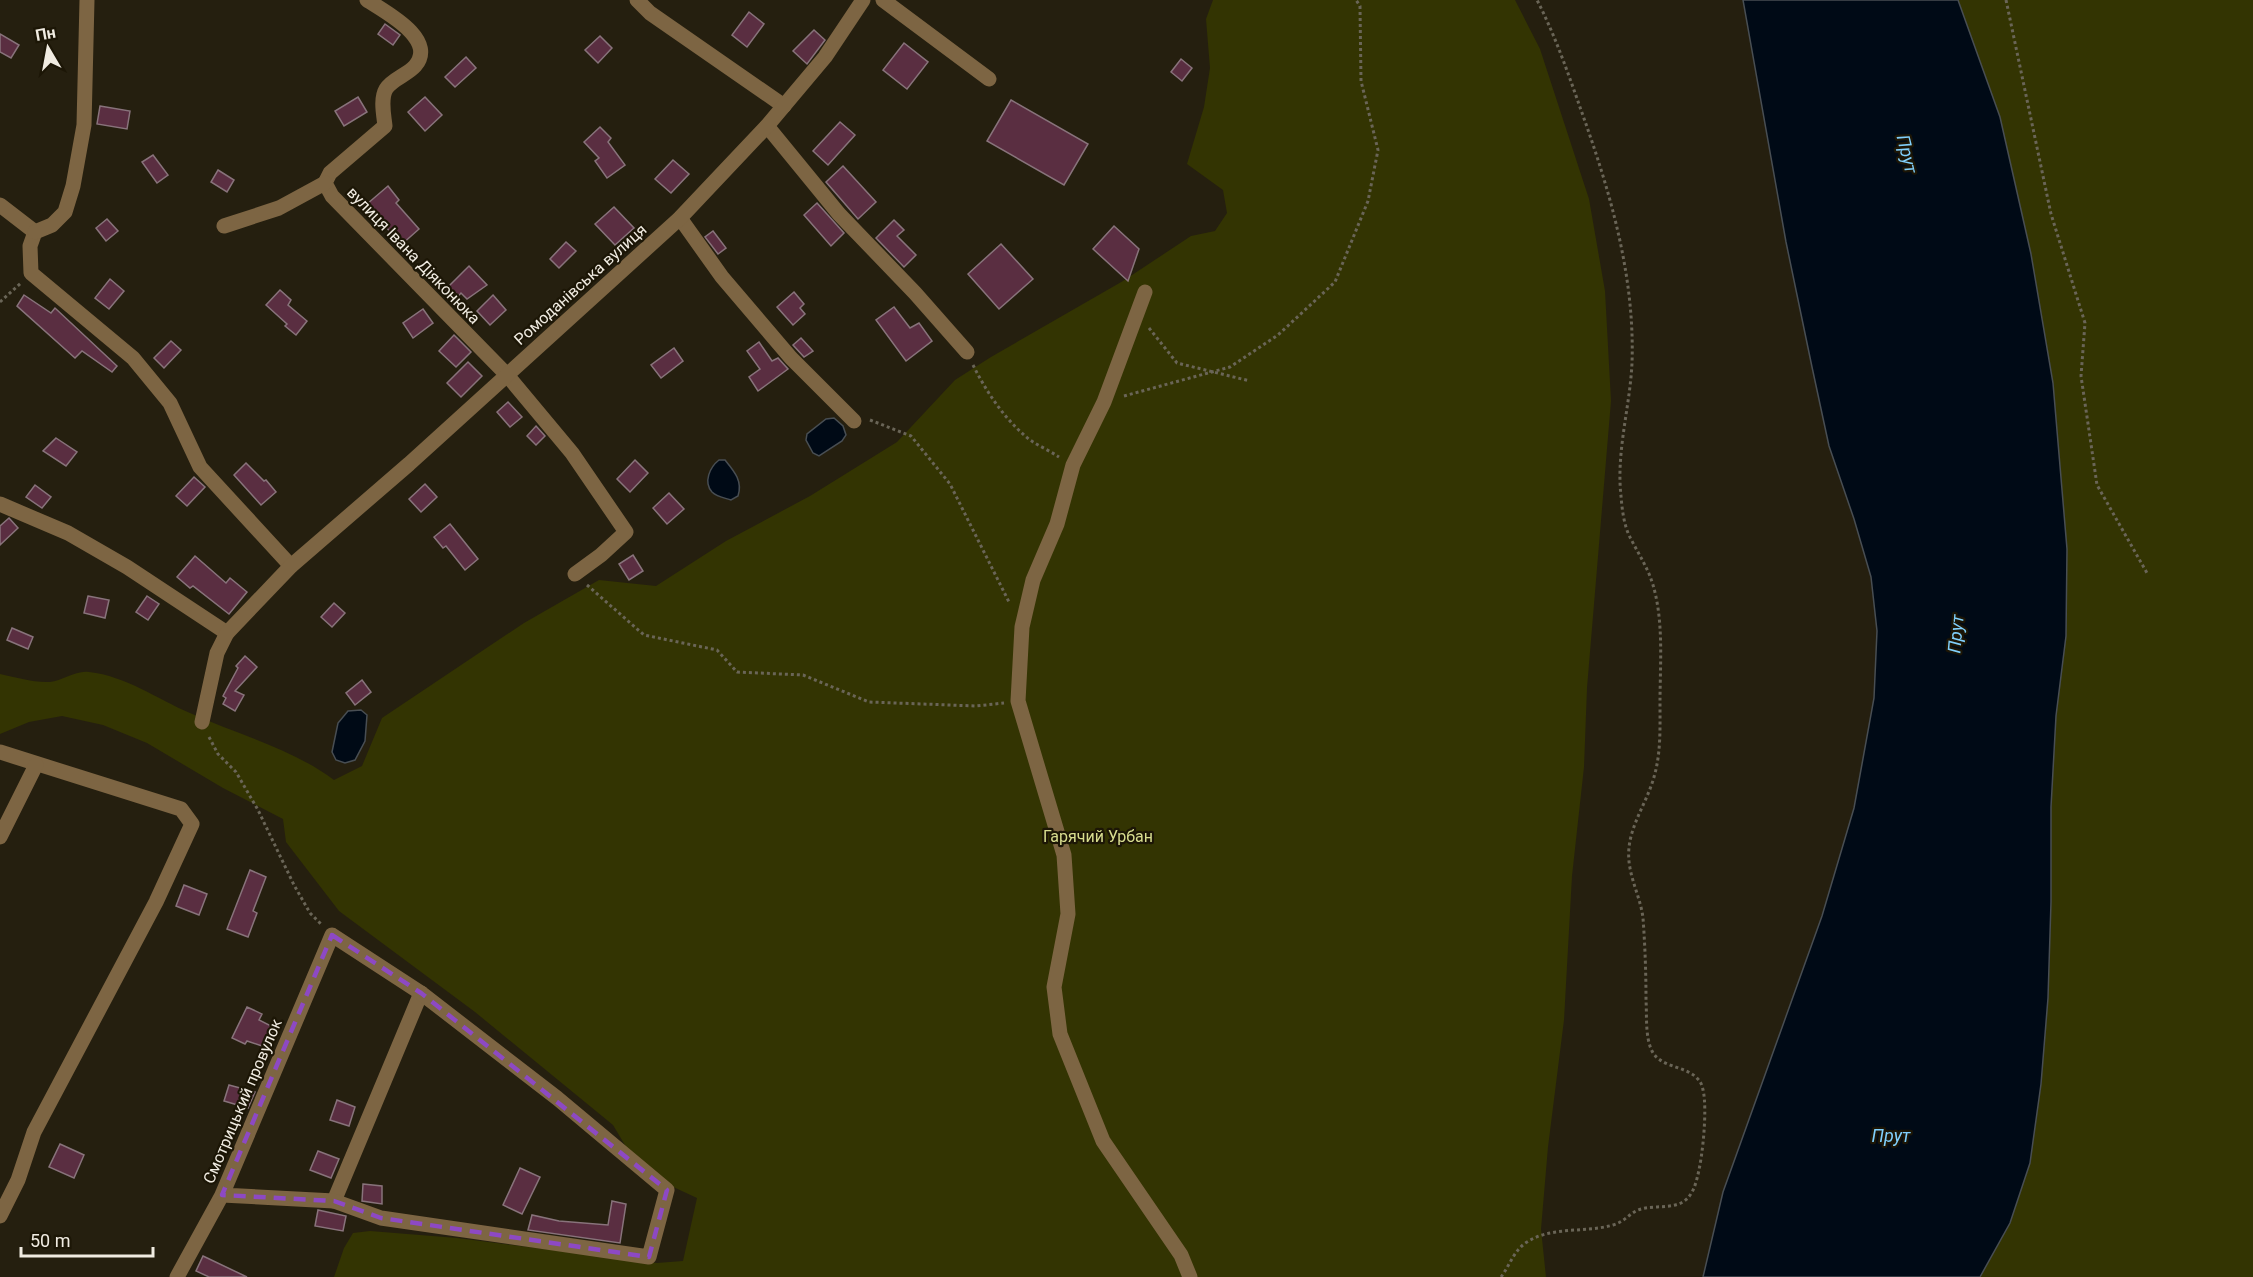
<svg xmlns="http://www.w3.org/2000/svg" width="2253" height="1277" font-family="Roboto,sans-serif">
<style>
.green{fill:#333402}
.water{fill:#000a16;stroke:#484e53;stroke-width:1.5}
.building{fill:#5a2e41;stroke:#88737b;stroke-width:1.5}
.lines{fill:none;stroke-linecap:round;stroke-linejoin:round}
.path{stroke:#6a6557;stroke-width:3;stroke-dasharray:3 3;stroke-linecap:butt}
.minor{stroke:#7d6543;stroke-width:15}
.marked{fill:none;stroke:#8d49c4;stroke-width:4.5;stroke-dasharray:12 8;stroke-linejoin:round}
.labels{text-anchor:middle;stroke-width:4.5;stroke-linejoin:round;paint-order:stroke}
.street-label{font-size:16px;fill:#f0ebe1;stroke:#1c1606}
.park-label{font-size:16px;fill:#d8dd8f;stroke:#1c1606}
.water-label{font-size:18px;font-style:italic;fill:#81d0fc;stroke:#1c1606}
</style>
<rect width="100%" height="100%" fill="#251f0f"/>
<!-- green -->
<g class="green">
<path d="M1213,0H1515L1540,49L1589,199L1605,291L1611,401L1587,688L1584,767L1572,876L1564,1020L1548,1147L1541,1229L1546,1277H334L344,1248L353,1233L370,1231L457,1238L657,1263L683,1261L697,1198L641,1172L613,1125L475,1012L339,911L286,842L283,819L223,788L147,743L103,725L62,716L29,722L0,734V674C15,677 34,683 50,682C62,681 76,670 89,672C126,676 157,699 190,713C239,735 291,748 334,780L362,766L382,718L524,623L599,580L656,586L726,541L810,496L897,442L955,380L991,357L1123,281L1191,236L1215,231L1227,213L1223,190L1187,164L1204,107L1210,68L1206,19Z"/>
<path d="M1958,0H2253V1277H1980L2010,1223L2030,1163L2041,1084L2048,998L2051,902V807L2056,716L2066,636L2067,549L2053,383L2031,254L2000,117Z"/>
</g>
<!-- water -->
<g class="water">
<path d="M1743,0H1958L2000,117L2031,254L2053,383L2067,549L2066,636L2056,716L2051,807V902L2048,998L2041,1084L2030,1163L2010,1223L1980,1277H1703L1723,1192L1822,916L1854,808L1874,698L1877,631L1871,577L1854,519L1829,446L1812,367L1786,242Z"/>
<path d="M834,418L843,426L846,435L842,441L819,456L813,453L806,440L807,434L826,419Z"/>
<path d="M719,460H725C734,471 743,481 738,496L731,500C725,498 717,497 712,492C703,482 710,467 719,460Z"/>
<path d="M361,710L367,715L365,741L355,760L345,763L336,760L332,752L338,723L348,711Z"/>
</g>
<!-- building -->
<g class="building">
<path d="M749,12L764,24L747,47L732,35Z"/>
<path d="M385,24L400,35L393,45L378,34Z"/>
<path d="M814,30L825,40L807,64L793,51Z"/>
<path d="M0,34L19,45L11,58L0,52Z"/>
<path d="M600,36L612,48L598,63L585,50Z"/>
<path d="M904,43L928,62L907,89L883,70Z"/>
<path d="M466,57L476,68L455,87L445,77Z"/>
<path d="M1181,59L1192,68L1182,81L1171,72Z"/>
<path d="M358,97L367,112L344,126L335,111Z"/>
<path d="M425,97L442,115L425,131L408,112Z"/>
<path d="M1011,100L1088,144L1064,185L987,141Z"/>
<path d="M100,106L130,111L127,129L97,124Z"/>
<path d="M840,122L855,135L828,165L813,151Z"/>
<path d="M600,127L611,138L608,142L625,165L607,178L595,161L599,158L584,142Z"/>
<path d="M153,155L168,175L157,183L142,162Z"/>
<path d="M673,160L689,174L671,193L655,179Z"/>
<path d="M843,166L876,202L858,219L826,182Z"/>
<path d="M218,170L234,180L227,192L211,182Z"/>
<path d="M388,186L399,200L396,203L419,229L401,245L367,204Z"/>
<path d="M817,203L844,233L831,246L804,215Z"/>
<path d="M614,207L634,228L615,245L595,224Z"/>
<path d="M107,219L118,231L106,241L96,228Z"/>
<path d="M894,220L904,230L897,236L916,255L904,267L876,238Z"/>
<path d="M1114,226L1139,249L1128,281L1093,249Z"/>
<path d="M713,231L726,248L718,254L705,237Z"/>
<path d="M566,242L576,251L559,268L550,259Z"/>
<path d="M1001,244L1033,279L999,309L968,274Z"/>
<path d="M469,266L487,285L467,299L461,293L454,301L444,291Z"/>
<path d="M110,279L124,291L109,309L95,298Z"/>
<path d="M280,290L291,300L288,305L307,321L296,335L285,326L287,324L266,305Z"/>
<path d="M794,292L804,304L800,308L805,314L793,325L777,307Z"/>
<path d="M24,295L51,313L55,308L117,366L112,372L82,351L75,358L17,306Z"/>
<path d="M493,295L506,310L490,325L477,311Z"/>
<path d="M894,307L910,328L919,323L932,341L906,361L876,320Z"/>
<path d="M423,309L433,323L413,338L403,323Z"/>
<path d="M454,335L471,352L456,367L439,351Z"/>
<path d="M801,338L813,351L804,357L793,345Z"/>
<path d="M171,341L181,350L164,368L154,358Z"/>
<path d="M759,342L772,361L778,358L788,369L758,391L749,377L760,369L747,351Z"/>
<path d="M674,348L683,361L661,378L651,365Z"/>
<path d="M468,362L482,376L461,397L447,383Z"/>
<path d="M508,402L522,417L510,427L497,412Z"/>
<path d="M536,426L545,436L536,445L527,436Z"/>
<path d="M56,438L77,452L66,466L43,451Z"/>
<path d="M635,460L648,473L630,492L617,479Z"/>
<path d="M246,463L264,481L266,480L276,492L261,505L234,475Z"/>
<path d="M194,477L205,487L187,506L176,496Z"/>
<path d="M425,484L437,497L421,512L409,499Z"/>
<path d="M35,485L51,497L42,508L26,497Z"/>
<path d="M669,493L684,509L667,524L653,508Z"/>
<path d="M9,518L18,528L0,545V526Z"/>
<path d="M450,524L478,559L465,570L446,546L443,548L434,537Z"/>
<path d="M633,555L643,571L629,580L619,564Z"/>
<path d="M195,556L226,583L230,578L247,592L229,614L193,586L190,588L177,577Z"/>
<path d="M88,596L109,600L105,618L84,613Z"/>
<path d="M147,596L159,604L148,620L136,612Z"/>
<path d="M334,603L345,613L332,627L321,617Z"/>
<path d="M12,628L33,637L28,649L7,640Z"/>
<path d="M245,656L257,667L235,691L244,695L235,711L223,704L226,698L223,696L238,668L236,666Z"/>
<path d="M362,680L371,692L355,705L346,693Z"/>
<path d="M250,870L266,877L253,911L257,913L248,937L227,929Z"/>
<path d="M184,885L207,894L199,915L176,906Z"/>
<path d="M247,1007L262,1014L259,1020L275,1028L265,1047L247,1041L245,1044L232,1038Z"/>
<path d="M229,1085L255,1092L248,1108L224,1101Z"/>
<path d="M337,1100L355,1107L349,1126L330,1120Z"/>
<path d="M60,1144L84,1155L74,1178L49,1167Z"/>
<path d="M318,1151L339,1159L331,1178L310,1170Z"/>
<path d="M520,1168L540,1177L522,1214L503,1205Z"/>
<path d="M363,1184L382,1186V1204L362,1201Z"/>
<path d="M612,1201L626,1204L620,1243L528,1230L532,1215L559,1221L608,1225Z"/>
<path d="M318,1210L346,1216L343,1231L315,1226Z"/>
<path d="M203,1256L247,1277H209L196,1271Z"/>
</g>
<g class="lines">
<!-- path -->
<g class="path">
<path d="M2006,0L2051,214L2085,323L2081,376L2097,485L2147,573"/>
<path d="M0,302L21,283"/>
<path d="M1149,328L1177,363L1250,381"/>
<path d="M973,365C987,393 1005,420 1030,440C1039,446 1050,451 1059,457"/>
<path d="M1124,396L1230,367L1278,335L1335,282L1368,201L1378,150L1361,81L1360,6L1356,0"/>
<path d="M870,420L911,436L950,484L1010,604"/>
<path d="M587,585L644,635L717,650L737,672L803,675L869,702L976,706L1004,703"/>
<path d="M209,737L218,754L236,772L258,810L294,885L310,913L322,925"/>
<path d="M1501,1277C1510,1265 1514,1250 1527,1242C1551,1226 1586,1233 1613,1225C1624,1222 1629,1214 1638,1210C1656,1203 1681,1213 1692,1192C1702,1175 1708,1109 1703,1090C1702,1084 1700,1081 1696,1077C1684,1066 1660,1067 1652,1051C1645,1037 1647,1016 1646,1000C1646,973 1645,945 1643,918C1641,901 1633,885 1630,868C1623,833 1645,809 1654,777C1661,753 1660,728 1660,703C1660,665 1664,622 1653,585C1648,568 1639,555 1631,539C1624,527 1622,509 1621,496C1616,452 1630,407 1632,363C1635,276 1610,191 1581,110C1568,73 1555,35 1537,0"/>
</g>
<!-- minor -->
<g class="minor">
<path d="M367,0C385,12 438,39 415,66C407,75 392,79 386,89C380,99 384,116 385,126L330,173L325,183L332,196L507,375L572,453L626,532L601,555L575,574"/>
<path d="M637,0L650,13L784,106"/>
<path d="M883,0L989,79"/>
<path d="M767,126L839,214L915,293L967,352"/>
<path d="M0,205L35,232L30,246L31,273L133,358L170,403L200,467L291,566"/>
<path d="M680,218L722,277L791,358L854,421"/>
<path d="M224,226L279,208L325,183"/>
<path d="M35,232L52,225L65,212L73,186L84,125L87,0"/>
<path d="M1145,292L1104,402L1073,465L1057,524L1033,580L1022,627L1018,701L1064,855L1068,914L1054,987L1060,1034L1103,1141L1181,1255L1190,1277"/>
<path d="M0,504L68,533L127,567L227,633"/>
<path d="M202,722L217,653L227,633L291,566L409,464L680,218L767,126L825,57L863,0"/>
<path d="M0,752L181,809L192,824L156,902L34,1132L18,1180L0,1216"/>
<path d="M0,837L36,765"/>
<path d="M334,1201L421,993"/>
<path d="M177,1277L222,1195L332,935L421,993L557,1098L667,1190L649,1257L381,1218L334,1201L222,1195"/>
</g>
</g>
<!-- marked area -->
<path class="marked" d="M332,935L421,993L667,1190L649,1257L381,1218L334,1201L222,1195Z"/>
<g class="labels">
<!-- street labels -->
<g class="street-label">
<text transform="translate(414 255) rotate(46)" y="6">вулиця Івана Діяконюка</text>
<text transform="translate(580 284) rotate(-42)" y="6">Ромоданівська вулиця</text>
<text transform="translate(242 1101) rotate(-67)" y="6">Смотрицький провулок</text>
</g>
<!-- park labels -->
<g class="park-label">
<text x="1098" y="842">Гарячий Урбан</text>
</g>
<!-- water labels -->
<g class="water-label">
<text transform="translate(1907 154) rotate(76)" y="6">Прут</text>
<text transform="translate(1956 634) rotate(-85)" y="6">Прут</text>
<text x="1891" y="1142">Прут</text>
</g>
</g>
<!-- north arrow -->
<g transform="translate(48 48) rotate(350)" stroke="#1c1606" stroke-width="4.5" paint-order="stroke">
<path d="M0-4.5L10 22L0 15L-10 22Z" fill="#f0ebe1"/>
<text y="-9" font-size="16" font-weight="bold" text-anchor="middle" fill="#f0ebe1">Пн</text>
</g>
<!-- scale -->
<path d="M21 1247v9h132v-9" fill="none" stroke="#f0ebe1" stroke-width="3"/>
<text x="30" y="1247" font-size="18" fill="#f0ebe1" stroke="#1c1606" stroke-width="4.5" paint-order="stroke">50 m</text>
</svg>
